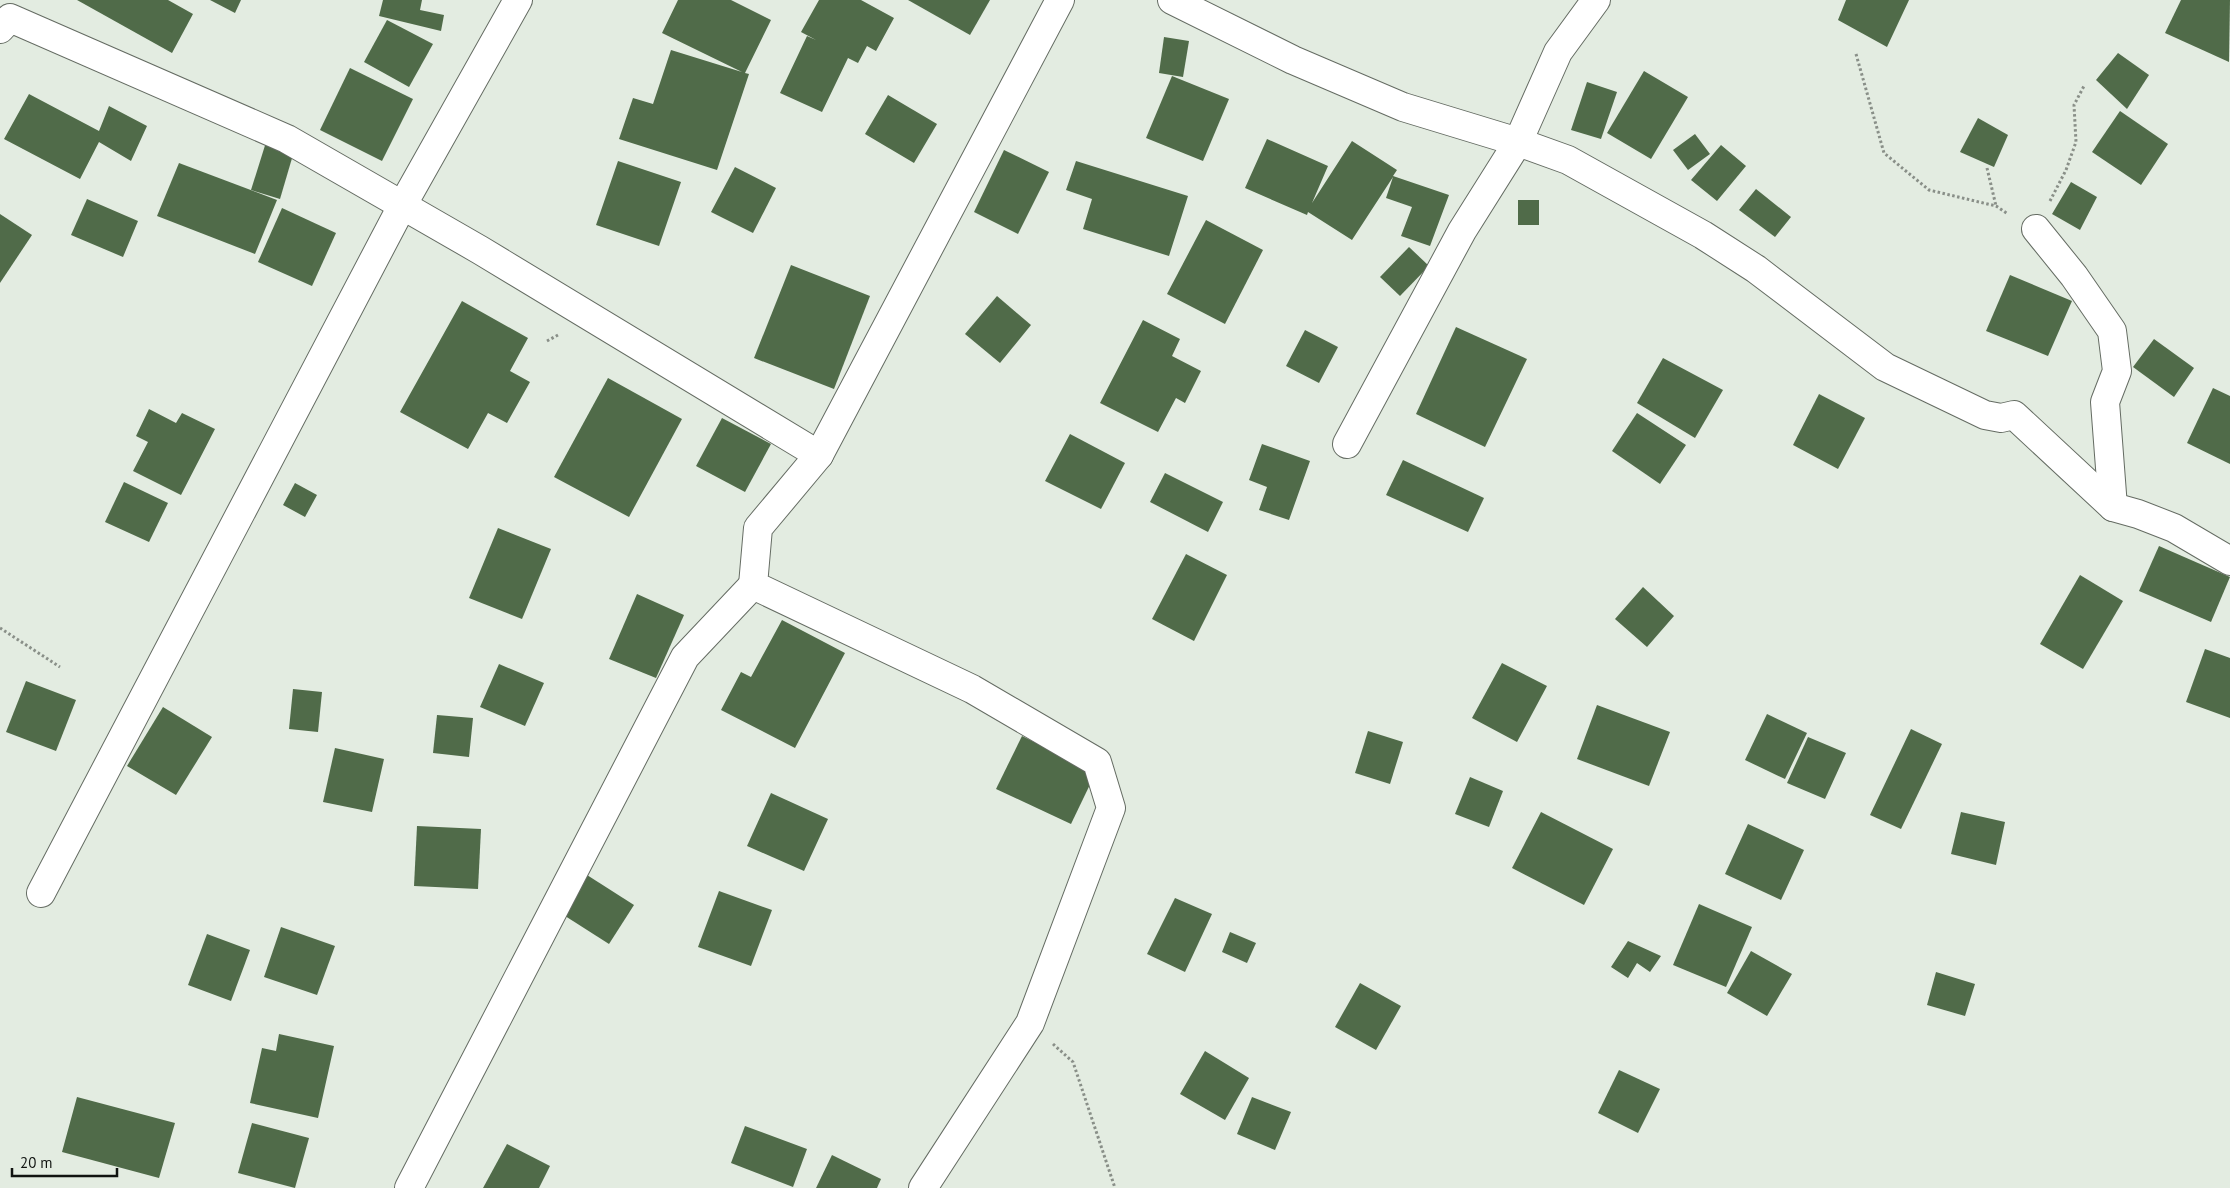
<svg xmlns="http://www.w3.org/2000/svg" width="2230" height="1188" font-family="'PT Sans',sans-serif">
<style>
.building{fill:#506b49}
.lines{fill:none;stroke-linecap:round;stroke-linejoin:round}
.minor-casing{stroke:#656c63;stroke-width:30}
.path{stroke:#898f88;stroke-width:3;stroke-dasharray:2.5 2.5;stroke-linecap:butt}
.minor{stroke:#fff;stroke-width:28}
</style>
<rect width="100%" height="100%" fill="#e3ece1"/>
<!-- building -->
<g class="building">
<path d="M77,0H168L193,14L172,53Z"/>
<path d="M210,0H241L235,13Z"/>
<path d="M383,0H422L420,10L444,15L441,31L379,16Z"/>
<path d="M678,0H731L771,20L745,73L749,74L717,170L619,139L633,98L653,104L671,50L742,72L662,33Z"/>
<path d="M819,0H861L894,18L876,51L867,46L858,63L848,58L822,112L780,93L807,36L816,40L801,32Z"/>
<path d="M908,0H990L970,35Z"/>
<path d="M1846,0H1909L1887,47L1838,20Z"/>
<path d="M2181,0H2230L2229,62L2165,33Z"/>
<path d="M387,20L433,44L409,87L364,62Z"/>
<path d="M1164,37L1189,41L1183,77L1159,73Z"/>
<path d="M2118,53L2149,75L2127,109L2096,80Z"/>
<path d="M350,68L413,99L382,161L320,130Z"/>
<path d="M1644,71L1688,97L1651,159L1607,133Z"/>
<path d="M1172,76L1229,99L1203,161L1146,138Z"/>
<path d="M1587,82L1617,92L1601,139L1571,130Z"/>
<path d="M29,94L99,131L109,106L147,126L131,161L99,142L80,179L4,139Z"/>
<path d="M888,95L937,124L914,163L865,134Z"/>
<path d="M2120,111L2168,144L2141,185L2092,152Z"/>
<path d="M1978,118L2008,135L1994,167L1960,152Z"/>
<path d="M1695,134L1710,154L1688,170L1673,150Z"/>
<path d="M267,139L295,148L280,199L251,190Z"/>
<path d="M1267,139L1328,166L1312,203L1352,141L1397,170L1393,176L1449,195L1430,246L1401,236L1412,207L1386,198L1393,177L1352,240L1308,212L1307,215L1245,188Z"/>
<path d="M1721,145L1746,166L1717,201L1691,180Z"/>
<path d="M1004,150L1049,172L1018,234L974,212Z"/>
<path d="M618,161L681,182L659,246L596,225Z"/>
<path d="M1076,161L1188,196L1169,256L1083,229L1092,199L1066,190Z"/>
<path d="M179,163L277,200L255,254L157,216Z"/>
<path d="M735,167L776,188L753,233L711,212Z"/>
<path d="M2071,182L2097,197L2080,230L2052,214Z"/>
<path d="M1756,189L1791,217L1775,237L1739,210Z"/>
<path d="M87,199L138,221L123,257L71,235Z"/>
<rect x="1518" y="200" width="21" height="25"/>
<path d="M282,208L336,233L312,286L258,262Z"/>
<path d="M0,214L32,235L0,283Z"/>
<path d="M1206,220L1263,250L1225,324L1167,294Z"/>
<path d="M1409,247L1429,266L1400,296L1380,277Z"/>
<path d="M791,265L870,296L834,389L754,358Z"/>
<path d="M2010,275L2072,301L2048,356L1986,331Z"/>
<path d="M997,296L1031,325L1000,363L965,334Z"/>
<path d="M462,301L528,338L510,371L530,382L507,423L488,413L468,449L400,412Z"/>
<path d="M1143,320L1180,339L1172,356L1201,371L1185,403L1176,398L1158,432L1100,403Z"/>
<path d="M1456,327L1527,359L1485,447L1416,414Z"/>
<path d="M1305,330L1338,347L1319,383L1286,366Z"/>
<path d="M2154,339L2194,368L2174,397L2133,367Z"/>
<path d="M1663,358L1723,390L1695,438L1637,403Z"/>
<path d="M608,378L682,419L629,517L554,477Z"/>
<path d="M2213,388L2230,396V464L2187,443Z"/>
<path d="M1819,394L1865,418L1838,469L1793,445Z"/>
<path d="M149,409L176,423L182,413L215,429L181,495L133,471L148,442L136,436Z"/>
<path d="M1637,413L1686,445L1660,484L1612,451Z"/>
<path d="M722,418L771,444L745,492L696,466Z"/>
<path d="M1070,434L1125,463L1101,509L1045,481Z"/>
<path d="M1262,444L1310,461L1289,520L1259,510L1267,487L1249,480Z"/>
<path d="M1403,460L1484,498L1468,532L1386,495Z"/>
<path d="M1165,473L1223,502L1208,532L1150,502Z"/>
<path d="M124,482L168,503L149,542L105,522Z"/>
<path d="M295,483L317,495L305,517L283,505Z"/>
<path d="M498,528L551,549L522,619L469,598Z"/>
<path d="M2159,546L2230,577L2211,622L2139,591Z"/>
<path d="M1186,554L1227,575L1194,641L1152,619Z"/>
<path d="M2080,575L2123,601L2083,669L2040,644Z"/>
<path d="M1643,587L1674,616L1647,647L1615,619Z"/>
<path d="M637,594L684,615L656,678L609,659Z"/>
<path d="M782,620L845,653L795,748L721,710L741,672L751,677Z"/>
<path d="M2205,649L2230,658V718L2186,702Z"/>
<path d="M1502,663L1547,686L1517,742L1472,718Z"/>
<path d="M499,664L544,683L525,726L480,707Z"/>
<path d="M26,681L76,700L56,751L6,732Z"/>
<path d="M293,689L322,692L318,732L289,729Z"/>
<path d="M1597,705L1670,732L1649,786L1577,759Z"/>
<path d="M163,707L212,737L176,795L127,766Z"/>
<path d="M1767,714L1807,733L1785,779L1745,760Z"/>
<path d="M437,715L473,718L469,757L433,753Z"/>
<path d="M1911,729L1942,744L1901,829L1870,815Z"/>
<path d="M1368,731L1403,742L1390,784L1355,773Z"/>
<path d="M1022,736L1096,772L1071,824L996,789Z"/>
<path d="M1808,737L1846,753L1825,799L1787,783Z"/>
<path d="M335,748L384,759L372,812L323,802Z"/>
<path d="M1470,777L1503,791L1489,827L1455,814Z"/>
<path d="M771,793L828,819L804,871L747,846Z"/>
<path d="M1541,812L1613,849L1584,905L1512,868Z"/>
<path d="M1961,812L2005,822L1996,865L1951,854Z"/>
<path d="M1748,824L1804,850L1781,900L1725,874Z"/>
<path d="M417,826L481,829L478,889L414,886Z"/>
<path d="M587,875L634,905L609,944L562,914Z"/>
<path d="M719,891L772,910L751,966L698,947Z"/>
<path d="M1175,898L1212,914L1185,972L1147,954Z"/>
<path d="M1699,904L1752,927L1726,987L1673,965Z"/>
<path d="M281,927L335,946L317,995L264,977Z"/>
<path d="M1230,932L1256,943L1247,963L1222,952Z"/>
<path d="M207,934L250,950L231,1001L188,985Z"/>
<path d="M1628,941L1661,956L1650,972L1637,963L1628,978L1611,967Z"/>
<path d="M1751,951L1792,974L1767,1016L1727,993Z"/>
<path d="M1936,972L1975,984L1965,1016L1927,1005Z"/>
<path d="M1360,983L1401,1006L1376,1050L1335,1027Z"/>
<path d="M279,1034L334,1046L318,1118L250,1103L262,1048L276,1051Z"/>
<path d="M1205,1051L1249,1078L1225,1120L1180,1094Z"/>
<path d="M1619,1070L1660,1089L1638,1133L1598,1113Z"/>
<path d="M77,1097L175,1123L159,1178L62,1152Z"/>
<path d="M1252,1097L1291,1112L1275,1150L1237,1134Z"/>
<path d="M252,1123L309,1138L295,1188L238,1173Z"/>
<path d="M745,1126L807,1149L793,1187L731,1163Z"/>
<path d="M507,1144L550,1166L539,1188H483Z"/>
<path d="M832,1155L881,1179L877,1188H816Z"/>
</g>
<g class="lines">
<defs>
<g id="minor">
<path d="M1172,0L1293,60L1403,107L1518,142L1558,52L1596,0"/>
<path d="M0,29L10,18L287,139L480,250L819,455L758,528L753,585L972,689L1097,762L1111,808L1030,1023L923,1188"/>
<path d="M2036,229L2074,276L2112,331L2117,371L2105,402L2113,507"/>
<path d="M1347,444L1462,231L1518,142L1568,160L1703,235L1756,269L1885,367L1985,415L2001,418L2014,415L2113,507L2138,514L2174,528L2230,561"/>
<path d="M819,455L1060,0"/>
<path d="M41,893L402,206L518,0"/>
<path d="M409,1188L685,657L753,585"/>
</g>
</defs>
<!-- minor casing -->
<use href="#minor" class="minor-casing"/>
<!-- path -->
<g class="path">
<path d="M1856,54L1884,153L1929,190L1996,206L2008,214"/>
<path d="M1987,168L1996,206"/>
<path d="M2050,201L2066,170L2076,142L2074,105L2084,86"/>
<path d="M547,341L558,335"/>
<path d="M0,628L60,667"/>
<path d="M1053,1044L1073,1062L1115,1188"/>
</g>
<!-- minor -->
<use href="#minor" class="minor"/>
</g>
<!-- scale -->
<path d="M12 1168v8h105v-8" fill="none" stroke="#101310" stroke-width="2.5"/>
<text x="20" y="1168" font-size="15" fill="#101310" stroke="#e3ece1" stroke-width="4" paint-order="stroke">20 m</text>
</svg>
